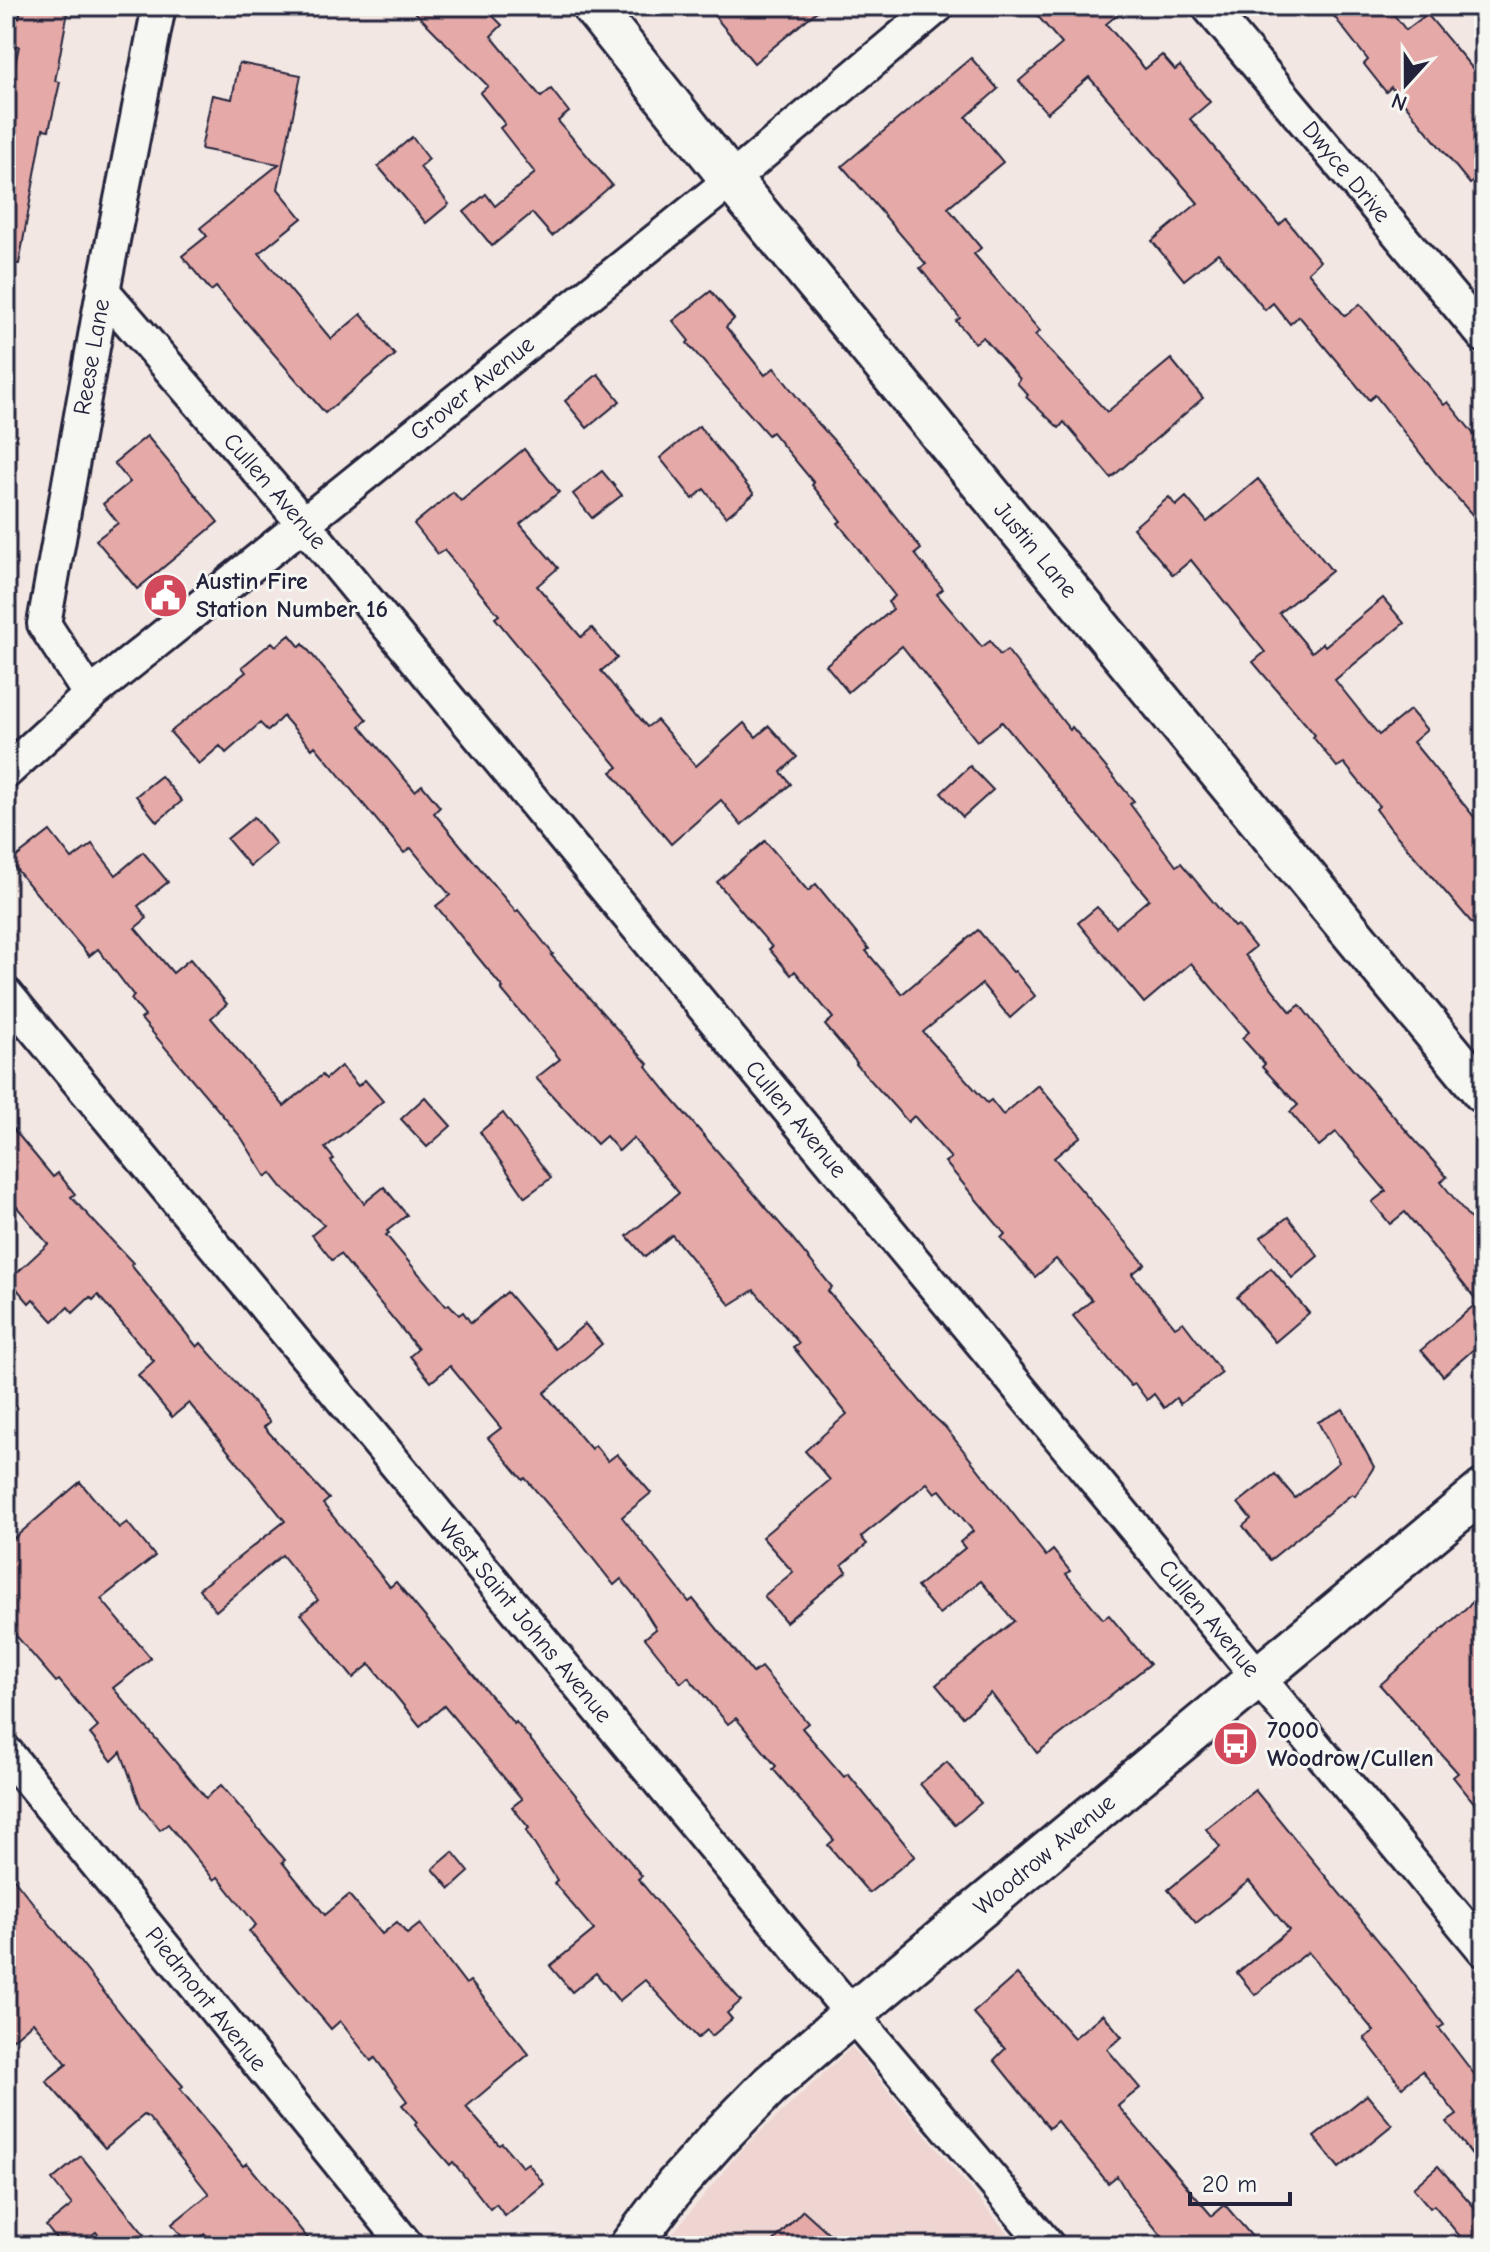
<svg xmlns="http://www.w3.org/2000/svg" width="1490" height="2252" font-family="'Comic Neue',sans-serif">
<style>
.built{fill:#efd5d1}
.building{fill:#e5aaa8;stroke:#22223b;stroke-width:2}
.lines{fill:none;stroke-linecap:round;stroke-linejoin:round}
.minor-casing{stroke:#22223b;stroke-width:38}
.tertiary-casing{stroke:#22223b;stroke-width:46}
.minor{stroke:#f6f6f2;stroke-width:32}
.tertiary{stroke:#f6f6f2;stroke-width:40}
.labels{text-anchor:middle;stroke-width:6;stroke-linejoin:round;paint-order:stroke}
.street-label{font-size:24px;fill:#22223b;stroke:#f6f6f2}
.poi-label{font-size:24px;font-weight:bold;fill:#22223b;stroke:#f6f6f2;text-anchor:start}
</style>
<rect width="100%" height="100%" fill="#f3e7e3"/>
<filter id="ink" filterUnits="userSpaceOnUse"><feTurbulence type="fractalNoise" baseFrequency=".0125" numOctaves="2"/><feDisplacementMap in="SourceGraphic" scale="16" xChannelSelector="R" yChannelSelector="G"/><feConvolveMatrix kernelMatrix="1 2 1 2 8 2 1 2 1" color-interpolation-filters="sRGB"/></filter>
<g filter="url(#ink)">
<!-- built -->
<path class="built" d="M852,2047L1018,2246H662L740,2151Z"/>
<!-- building -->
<g class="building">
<path d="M22,6H69L55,81L60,82L49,130L43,129L19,264L6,263V105L19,46L8,44L13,17L19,18Z"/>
<path d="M409,6H483L502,25L491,36L541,97L551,89L569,112L558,121L612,185L552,236L532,213L492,246L464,212L486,194L495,206L535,173L500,128L505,124L480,93L488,86Z"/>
<path d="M706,6H823L754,63Z"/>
<path d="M1029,6H1128L1106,24L1145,69L1162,55L1175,70L1180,66L1210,102L1190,119L1279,225L1286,219L1320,261L1308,272L1345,316L1360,304L1444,405L1448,402L1484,447V528L1438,476L1375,395L1369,400L1299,316L1290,324L1273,303L1265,310L1218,253L1184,280L1152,241L1198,203L1089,77L1047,113L1019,81L1062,44Z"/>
<path d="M1326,6H1387L1406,30L1427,14L1473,69L1484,60V172L1470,184L1391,87L1386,92L1364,64L1368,60Z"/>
<path d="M971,58L998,89L966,117L1003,162L948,208L981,248L974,254L1040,331L1035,335L1107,412L1171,359L1203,398L1111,478L1064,422L1059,428L1026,397L1028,395L1017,383L1020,379L983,337L975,343L956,321L960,318L920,268L926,264L842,166Z"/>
<path d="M239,63L301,75L278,189L302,218L259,253L331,339L361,314L395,355L325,413L216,287L211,291L182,256L207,236L200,228L279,164L201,149L212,95L232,99Z"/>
<path d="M412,137L429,159L420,167L449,204L426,223L378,166Z"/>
<path d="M711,291L734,319L726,327L765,375L774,368L817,422L850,458L921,549L915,554L943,589L937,594L982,647L990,641L1000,655L1007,650L1070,730L1072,727L1134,801L1130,804L1176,866L1181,863L1234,927L1237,925L1255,947L1245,955L1291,1012L1300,1005L1333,1047L1447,1177L1441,1182L1484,1236V1340L1443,1376L1421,1350L1478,1302L1405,1212L1390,1224L1372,1202L1386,1191L1336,1132L1319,1146L1290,1112L1298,1105L1262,1067L1265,1064L1242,1038L1249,1032L1191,963L1144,1003L1078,923L1097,907L1116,927L1149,899L1002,722L977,741L902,646L848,692L826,665L893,609L888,602L895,596L838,523L841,521L812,485L814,483L772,432L768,435L687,343L689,341L673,321Z"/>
<path d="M598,374L620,401L587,428L565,401Z"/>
<path d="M699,426L754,494L726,517L704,489L693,499L660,458Z"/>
<path d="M147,436L218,522L137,589L96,540L118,523L103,504L130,482L114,463Z"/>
<path d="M524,449L559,492L520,524L558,568L537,586L581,637L592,628L617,658L601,671L647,727L657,720L696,766L744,723L756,737L769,726L797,757L781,772L791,784L741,825L721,800L671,844L611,772L618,767L495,618L499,615L444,550L438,554L414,524L453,492L461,501Z"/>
<path d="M602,471L622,495L592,518L573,494Z"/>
<path d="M1258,479L1332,571L1279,613L1312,652L1323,643L1325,646L1383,598L1404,623L1335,680L1379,735L1410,710L1427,730L1413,742L1484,829V937L1391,829L1376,809L1379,806L1344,763L1337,767L1313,737L1315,735L1253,662L1265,652L1191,560L1173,575L1133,528L1169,497L1176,506L1186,497L1207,522Z"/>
<path d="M290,635L300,647L303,644L367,720L360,726L415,791L422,785L440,807L434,813L516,912L518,910L553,954L551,955L648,1064L646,1066L674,1101L788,1233L832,1287L828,1291L931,1414L945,1427L1046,1556L1053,1550L1070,1571L1066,1574L1103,1619L1109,1615L1150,1664L1037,1753L991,1693L963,1717L936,1685L1014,1621L981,1581L939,1614L917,1587L965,1548L960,1542L973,1531L940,1490L935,1493L927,1483L861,1537L867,1544L842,1565L847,1571L786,1622L764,1596L793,1572L762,1537L830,1480L805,1451L847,1414L793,1347L799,1343L754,1290L730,1305L672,1235L645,1257L627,1236L679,1193L633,1138L619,1151L606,1136L597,1144L536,1078L560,1059L501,989L503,988L436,906L450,895L411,848L404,853L315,746L312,749L283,716L268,731L260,723L226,753L220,746L199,764L170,732L246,672L242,667L272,642L276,646Z"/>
<path d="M970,766L993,790L963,817L941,793Z"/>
<path d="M161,776L182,801L157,822L136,796Z"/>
<path d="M254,817L276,844L250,866L227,839Z"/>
<path d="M50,831L72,859L92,844L116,875L143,852L168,882L138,906L147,918L135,928L173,973L190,959L227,1004L211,1018L284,1106L322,1075L326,1079L341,1066L358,1086L365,1080L383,1101L325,1148L334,1159L331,1161L364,1203L384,1187L407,1215L387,1231L389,1233L386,1235L446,1306L449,1304L459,1315L463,1312L471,1323L507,1292L555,1349L585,1324L602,1344L544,1393L591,1449L595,1445L608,1461L617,1454L651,1493L622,1517L689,1602L693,1599L753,1673L761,1667L808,1723L802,1728L844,1777L848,1774L915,1856L869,1893L828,1845L834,1840L773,1769L776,1766L736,1718L728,1724L688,1677L681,1683L645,1638L656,1629L638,1600L621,1579L614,1585L576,1537L525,1478L523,1480L488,1438L501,1428L450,1366L431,1382L410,1356L418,1349L340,1254L332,1260L312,1235L324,1225L282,1187L271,1173L266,1177L241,1137L141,1019L145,1016L131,999L134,996L98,949L89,956L10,862Z"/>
<path d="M765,841L808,891L816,884L869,949L866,951L902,994L978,930L1013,972L1015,971L1035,996L1010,1018L982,984L923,1032L987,1103L991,1100L1003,1115L1038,1085L1081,1136L1054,1158L1145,1264L1132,1274L1175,1327L1183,1322L1222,1373L1180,1404L1176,1398L1164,1408L1154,1394L1147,1400L1135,1384L1131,1386L1073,1316L1092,1300L1056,1259L1035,1277L1001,1238L1005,1234L945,1162L951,1158L914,1116L908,1122L856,1064L857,1063L825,1025L833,1018L795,971L791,975L769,949L772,947L717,882Z"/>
<path d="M425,1097L451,1126L427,1147L401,1119Z"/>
<path d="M503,1113L551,1178L525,1197L480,1132Z"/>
<path d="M6,1120L53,1177L58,1173L75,1194L71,1197L133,1263L131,1265L197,1347L201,1343L270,1422L264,1427L329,1499L323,1504L390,1587L396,1582L514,1724L516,1722L642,1876L638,1879L741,2001L727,2013L732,2019L712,2036L707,2030L698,2038L645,1980L619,2001L596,1973L572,1992L550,1966L594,1930L554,1883L557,1880L526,1831L529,1828L512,1807L522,1799L444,1706L420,1726L370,1664L353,1678L301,1614L318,1600L282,1555L216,1611L199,1589L285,1521L189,1403L172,1417L138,1375L154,1361L98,1295L93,1300L90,1297L73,1313L68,1307L53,1321L33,1299L29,1303L9,1280L48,1244L6,1194Z"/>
<path d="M1288,1217L1318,1256L1292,1278L1261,1237Z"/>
<path d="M1271,1268L1309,1313L1275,1342L1237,1297Z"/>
<path d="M1343,1409L1374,1467L1355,1496L1352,1494L1270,1560L1243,1526L1251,1519L1238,1503L1275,1474L1295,1498L1339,1462L1318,1422Z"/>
<path d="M80,1482L119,1528L127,1522L155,1556L101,1599L151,1658L113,1688L206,1798L221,1785L285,1860L282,1862L325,1915L349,1895L382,1934L397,1922L407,1934L420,1924L466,1984L470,1981L529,2054L466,2107L499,2145L502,2143L522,2167L528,2163L544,2184L505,2216L496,2204L490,2209L453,2162L450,2165L415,2125L417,2122L402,2105L407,2101L375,2058L371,2061L340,2021L331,2029L249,1931L256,1925L218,1877L214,1880L168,1824L160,1830L141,1807L121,1752L112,1761L90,1734L98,1727L59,1680L56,1682L6,1624V1545Z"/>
<path d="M1484,1592V1815L1453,1777L1458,1773L1380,1685Z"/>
<path d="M947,1762L981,1803L955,1825L920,1784Z"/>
<path d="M1255,1790L1404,1972L1444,2025L1439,2028L1484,2087V2170L1447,2122L1457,2115L1422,2071L1402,2087L1364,2038L1374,2031L1308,1952L1255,1995L1237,1973L1289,1930L1249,1881L1196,1923L1168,1890L1220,1847L1206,1829Z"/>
<path d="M453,1852L469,1872L450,1889L433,1869Z"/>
<path d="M6,1869L138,2035L183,2086L180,2089L243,2166L247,2163L314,2246H214L205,2234L189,2246L172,2224L209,2194L148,2117L144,2115L105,2148L46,2081L67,2064L33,2022L6,2045Z"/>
<path d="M1017,1974L1074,2038L1103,2014L1122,2037L1107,2049L1140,2088L1118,2106L1212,2216L1225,2205L1260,2246H1170L1131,2199L1117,2176L1108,2183L1057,2121L1049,2128L994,2060L1005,2049L973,2013Z"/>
<path d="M1367,2095L1392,2125L1339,2168L1314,2137Z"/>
<path d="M81,2156L144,2234L129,2246H107L96,2232L77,2246H62L46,2226L72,2205L52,2180Z"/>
<path d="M1438,2166L1484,2218V2246H1468L1434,2205L1430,2208L1413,2188Z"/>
<path d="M803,2210L843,2246H769Z"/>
</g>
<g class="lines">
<defs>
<g id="minor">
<path id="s1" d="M1208,6L1484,336"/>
<path id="s2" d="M103,291L304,524L1484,1950"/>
<path id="s3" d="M90,695L44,624L103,291L159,6"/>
<path id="s4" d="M6,772L90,695L731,180L938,6"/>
<path id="s5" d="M6,994L852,2014L1048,2246"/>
<path id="s6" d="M6,1752L407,2246"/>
</g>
<g id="tertiary">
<path id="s7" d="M592,6L731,180L1484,1093"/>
<path id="s8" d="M630,2246L676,2185L720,2136L771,2084L852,2014L1484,1490"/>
</g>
</defs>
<!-- minor casing -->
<use href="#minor" class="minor-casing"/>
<!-- tertiary casing -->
<use href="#tertiary" class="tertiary-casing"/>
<!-- minor -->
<use href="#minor" class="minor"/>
<!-- tertiary -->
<use href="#tertiary" class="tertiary"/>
</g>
</g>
<!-- icons -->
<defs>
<symbol id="civic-disc" viewBox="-11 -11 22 22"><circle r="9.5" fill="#d1495b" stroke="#f6f6f2"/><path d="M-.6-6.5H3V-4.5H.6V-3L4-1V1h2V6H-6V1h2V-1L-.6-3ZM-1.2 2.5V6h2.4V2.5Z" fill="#fff"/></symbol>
<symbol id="bus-disc" viewBox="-11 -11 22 22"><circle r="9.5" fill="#d1495b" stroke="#f6f6f2"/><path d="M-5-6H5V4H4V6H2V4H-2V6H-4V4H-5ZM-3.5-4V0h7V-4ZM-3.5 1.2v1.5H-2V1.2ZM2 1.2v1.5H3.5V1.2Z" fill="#fff"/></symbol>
</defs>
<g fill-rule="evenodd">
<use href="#civic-disc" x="140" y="570" width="51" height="51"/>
<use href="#bus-disc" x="1210" y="1718" width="51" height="51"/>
</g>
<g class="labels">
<!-- street labels -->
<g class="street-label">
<text dy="8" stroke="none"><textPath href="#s1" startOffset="216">Dwyce Drive</textPath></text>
<text dy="8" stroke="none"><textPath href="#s3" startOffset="356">Reese Lane</textPath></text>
<text dy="8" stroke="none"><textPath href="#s4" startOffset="604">Grover Avenue</textPath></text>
<text dy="8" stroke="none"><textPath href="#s2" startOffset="264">Cullen Avenue</textPath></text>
<text dy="8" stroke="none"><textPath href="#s7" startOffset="702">Justin Lane</textPath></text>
<text dy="8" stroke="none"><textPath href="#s2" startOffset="1080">Cullen Avenue</textPath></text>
<text dy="8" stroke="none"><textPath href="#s2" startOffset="1728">Cullen Avenue</textPath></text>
<text dy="8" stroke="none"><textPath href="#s5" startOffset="814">West Saint Johns Avenue</textPath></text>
<text dy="8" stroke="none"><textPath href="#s8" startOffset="572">Woodrow Avenue</textPath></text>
<text dy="8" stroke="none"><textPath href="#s6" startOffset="318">Piedmont Avenue</textPath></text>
</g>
<!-- poi labels -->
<g class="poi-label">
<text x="196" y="589">Austin Fire<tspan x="196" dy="28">Station Number 16</tspan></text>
<text x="1267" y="1738">7000<tspan x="1267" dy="28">Woodrow/Cullen</tspan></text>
</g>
</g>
<!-- margin -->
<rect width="1490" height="2252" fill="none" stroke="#f6f6f2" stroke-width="32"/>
<rect x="16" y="16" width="1458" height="2220" fill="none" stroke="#22223b" stroke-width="3" filter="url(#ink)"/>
<!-- north arrow -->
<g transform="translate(1406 84) rotate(201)" stroke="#f6f6f2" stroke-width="6" paint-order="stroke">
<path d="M0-6L14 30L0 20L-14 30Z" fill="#22223b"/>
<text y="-12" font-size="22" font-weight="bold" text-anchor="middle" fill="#22223b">N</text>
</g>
<!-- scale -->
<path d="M1190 2192v12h100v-12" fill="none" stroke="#22223b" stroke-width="4"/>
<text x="1202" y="2192" font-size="24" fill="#22223b" stroke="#f6f6f2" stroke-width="6" paint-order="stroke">20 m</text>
</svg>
